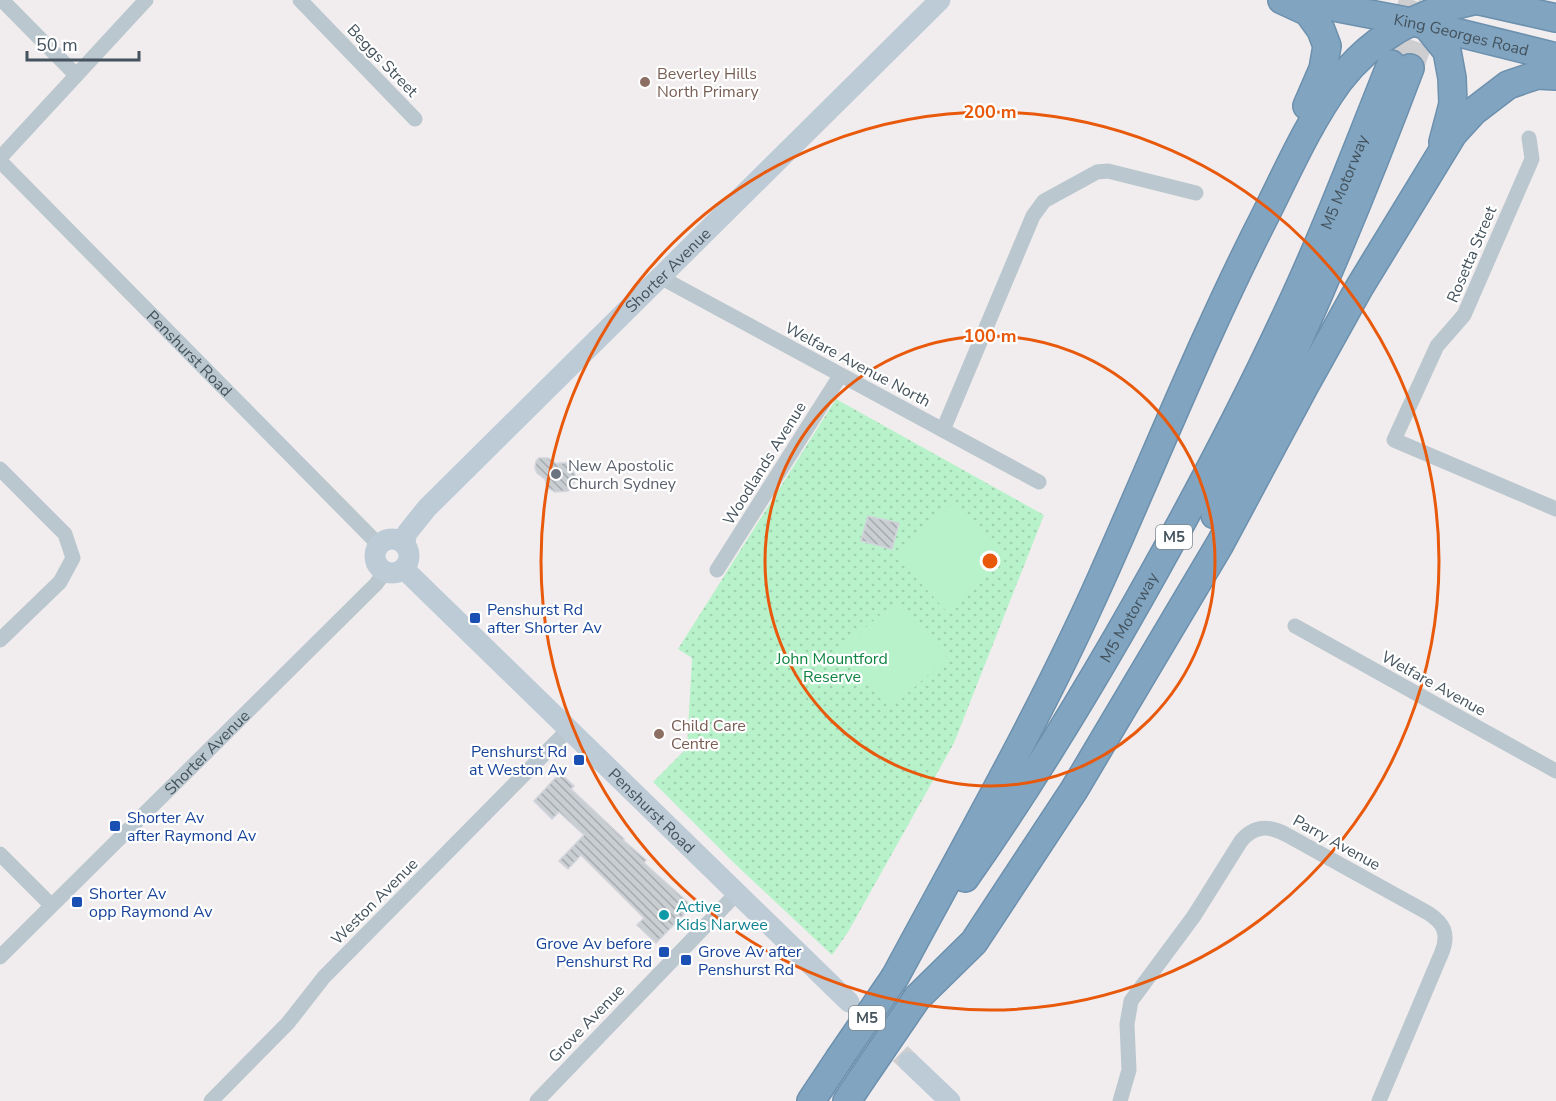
<svg xmlns="http://www.w3.org/2000/svg" width="1556" height="1101" font-family="'Nunito Sans',sans-serif">
<style>
.park{fill:url(#park-dots)}
.pitch{fill:#b8f2ca}
.building{fill:url(#building-back-hatch);stroke:#d1d4da;stroke-width:1.5}
.lines{fill:none;stroke-linecap:round;stroke-linejoin:round}
.secondary-tunnel{stroke:#ceced1;stroke-width:21;stroke-dasharray:21 10;stroke-linecap:butt}
.highway-tunnel{stroke:#ceced1;stroke-width:27;stroke-dasharray:27 14;stroke-linecap:butt}
.highway-casing{stroke:#6c90ad;stroke-width:30}
.street{stroke:#bac7ce;stroke-width:15}
.secondary{stroke:#bdcbd7;stroke-width:21}
.highway{stroke:#81a5c1;stroke-width:27}
.highway-bridge-casing{stroke:#6c90ad;stroke-width:30;stroke-linecap:butt}
.highway-bridge{stroke:#81a5c1;stroke-width:27}
.ring{fill:none;stroke:#e8590c;stroke-width:3}
.education-dot{fill:#8d6e63;stroke:#fff;stroke-width:2}
.worship-dot{fill:#6b7280;stroke:#fff;stroke-width:2}
.transit-dot{fill:#1a4fb4;stroke:#fff;stroke-width:2}
.culture-dot{fill:#0f9aa8;stroke:#fff;stroke-width:2}
.labels{text-anchor:middle;stroke-width:4.5;stroke-linejoin:round;paint-order:stroke}
.shield{fill:#fff;stroke:#7c878e;stroke-width:1.5}
.shield-label{font-size:15px;font-weight:bold;fill:#44535d}
.street-label{font-size:16px;fill:#44535d;stroke:#fff}
.education-label{font-size:16px;fill:#785e54;stroke:#fff;text-anchor:start}
.worship-label{font-size:16px;fill:#5b616d;stroke:#fff;text-anchor:start}
.transit-label{font-size:16px;fill:#164399;stroke:#fff;text-anchor:start}
.park-label{font-size:16px;fill:#0f8441;stroke:#fff}
.culture-label{font-size:16px;fill:#0d838f;stroke:#fff;text-anchor:start}
.centre{fill:#e8590c;stroke:#fff;stroke-width:3}
.ring-label{font-size:18px;text-anchor:middle;font-weight:bold;fill:#e8590c;stroke:#fff;stroke-width:4.5;stroke-linejoin:round;paint-order:stroke}
</style>
<defs>
<pattern id="park-dots" width="8" height="8" patternUnits="userSpaceOnUse" patternTransform="scale(1.5)"><rect width="8" height="8" fill="#b8f2ca"/><path d="M2 2h.1M6 6h.1" fill="none" stroke="#9fd1b0" stroke-width="1.8" stroke-linecap="round"/></pattern>
<pattern id="building-back-hatch" width="6" height="6" patternUnits="userSpaceOnUse" patternTransform="scale(1.5)"><rect width="6" height="6" fill="#c9ced3"/><path d="M-1 5l2 2M0 0l6 6M5-1l2 2" fill="none" stroke="#a5aaae"/></pattern>
</defs>
<rect width="100%" height="100%" fill="#f1edee"/>
<!-- park -->
<path class="park" d="M836,399L1044,515L954,743L848,932L832,955L734,863L653,782L687,748L692,658L678,649Z"/>
<!-- pitch -->
<g class="pitch">
<path d="M954,503L1005,560L947,612L896,556Z"/>
<path d="M897,600L947,658L890,709L839,651Z"/>
</g>
<!-- building -->
<g class="building">
<path d="M539,458H548L557,464L560,463H566L572,469L575,475V481L568,491L555,492L547,487L545,479L537,473L535,468L536,461Z"/>
<path d="M868,516L899,523L892,549L861,541Z"/>
<path d="M560,773L574,786L571,789L624,839L623,840L646,860L644,863L692,906L656,943L637,925L644,918L581,855L568,869L559,861L584,835L559,812L552,819L534,801Z"/>
</g>
<g class="lines">
<!-- secondary-tunnel -->
<path class="secondary-tunnel" d="M856,1010L909,1062"/>
<!-- highway-tunnel -->
<g class="highway-tunnel">
<path d="M1391,64L1413,0"/>
<path d="M1410,68L1432,4"/>
</g>
<defs>
<g id="highway">
<path d="M1282,0L1308,12L1321,30L1327,46L1323,69L1307,106"/>
<path id="s5" d="M1297,0L1427,25L1556,57"/>
<path d="M1476,0L1556,18"/>
<path d="M1422,20L1447,51L1452,78L1453,104L1443,142"/>
<path d="M1215,515C1290,368 1352,222 1410,68"/>
<path id="s6" d="M965,878C1020,800 1070,719 1118,636C1179,530 1237,422 1288,312C1326,231 1358,147 1391,64"/>
<path d="M895,977C966,845 1041,714 1102,577C1156,456 1205,333 1266,214C1288,170 1309,122 1339,81C1373,36 1422,11 1477,0"/>
<path d="M917,998L974,942L1074,790L1220,544L1304,387L1359,288L1453,134L1474,111L1508,85L1537,75L1556,76"/>
<path d="M811,1101L839,1059"/>
<path d="M847,1101L861,1080"/>
</g>
</defs>
<!-- highway casing -->
<use href="#highway" class="highway-casing"/>
<!-- street -->
<g class="street">
<path d="M2,0L76,75"/>
<path d="M300,0L415,119"/>
<path d="M1529,138L1532,159L1464,315L1437,346L1394,440L1556,509"/>
<path d="M0,158L146,0"/>
<path id="s1" d="M0,161L379,545"/>
<path d="M660,277L1039,482"/>
<path d="M943,430L1033,216L1044,201L1097,172L1108,171L1196,193"/>
<path d="M0,469L65,534L73,558L60,582L0,640"/>
<path d="M717,570L840,376"/>
<path d="M1295,626L1556,771"/>
<path d="M0,854L51,905"/>
<path id="s2" d="M0,957L376,584L385,572"/>
<path d="M211,1101L288,1023L324,977L568,730"/>
<path d="M537,1101L737,893"/>
<path d="M1120,1101L1129,1070L1127,1024L1131,1001L1194,916L1241,841C1254,825 1269,825 1287,835L1428,913C1444,923 1449,934 1442,952L1379,1101"/>
</g>
<!-- secondary -->
<g class="secondary">
<circle cx="392" cy="556" r="17"/>
<path id="s3" d="M404,544L407,533L427,508L940,0"/>
<path id="s4" d="M404,569L849,1002"/>
<path d="M909,1062L950,1101"/>
</g>
<!-- highway -->
<use href="#highway" class="highway"/>
<defs>
<g id="highway-bridge">
<path d="M839,1059L895,977"/>
<path d="M861,1080L917,998"/>
</g>
</defs>
<!-- highway-bridge casing -->
<use href="#highway-bridge" class="highway-bridge-casing"/>
<!-- highway-bridge -->
<use href="#highway-bridge" class="highway-bridge"/>
</g>
<!-- distance rings -->
<g class="ring">
<circle cx="990" cy="561" r="225"/>
<circle cx="990" cy="561" r="449"/>
</g>
<!-- markers -->
<g class="education-dot">
<circle cx="645" cy="82" r="6"/>
<circle cx="659" cy="734" r="6"/>
</g>
<circle class="worship-dot" cx="556" cy="474" r="6"/>
<g class="transit-dot">
<rect x="469" y="612" width="12" height="12" rx="3"/>
<rect x="573" y="754" width="12" height="12" rx="3"/>
<rect x="109" y="820" width="12" height="12" rx="3"/>
<rect x="71" y="896" width="12" height="12" rx="3"/>
<rect x="658" y="946" width="12" height="12" rx="3"/>
<rect x="680" y="954" width="12" height="12" rx="3"/>
</g>
<circle class="culture-dot" cx="664" cy="915" r="6"/>
<g class="labels">
<!-- shield labels -->
<g class="shield">
<rect x="1156" y="525" width="36" height="24" rx="4.5"/>
<rect x="849" y="1006" width="36" height="24" rx="4.5"/>
</g>
<g class="shield-label">
<text x="1174" y="542">M5</text>
<text x="867" y="1023">M5</text>
</g>
<!-- street labels -->
<g class="street-label">
<text dy="6" stroke="none"><textPath href="#s5" startOffset="168">King Georges Road</textPath></text>
<text transform="translate(383 60) rotate(46)" y="6">Beggs Street</text>
<text dy="6" stroke="none"><textPath href="#s6" startOffset="794">M5 Motorway</textPath></text>
<text transform="translate(1471 254) rotate(-67)" y="6">Rosetta Street</text>
<text dy="6" stroke="none"><textPath href="#s3" startOffset="382">Shorter Avenue</textPath></text>
<text dy="6" stroke="none"><textPath href="#s1" startOffset="270">Penshurst Road</textPath></text>
<text transform="translate(858 364) rotate(28)" y="6">Welfare Avenue North</text>
<text transform="translate(764 463) rotate(-58)" y="6">Woodlands Avenue</text>
<text dy="6" stroke="none"><textPath href="#s6" startOffset="308">M5 Motorway</textPath></text>
<text transform="translate(1434 683) rotate(29)" y="6">Welfare Avenue</text>
<text dy="6" stroke="none"><textPath href="#s2" startOffset="291">Shorter Avenue</textPath></text>
<text dy="6" stroke="none"><textPath href="#s4" startOffset="346">Penshurst Road</textPath></text>
<text transform="translate(1337 842) rotate(29)" y="6">Parry Avenue</text>
<text transform="translate(374 901) rotate(-45)" y="6">Weston Avenue</text>
<text transform="translate(586 1023) rotate(-46)" y="6">Grove Avenue</text>
</g>
<!-- education labels -->
<g class="education-label">
<text x="657" y="79">Beverley Hills<tspan x="657" dy="18">North Primary</tspan></text>
<text x="671" y="731">Child Care<tspan x="671" dy="18">Centre</tspan></text>
</g>
<!-- worship labels -->
<g class="worship-label">
<text x="568" y="471">New Apostolic<tspan x="568" dy="18">Church Sydney</tspan></text>
</g>
<!-- transit labels -->
<g class="transit-label">
<text x="487" y="615">Penshurst Rd<tspan x="487" dy="18">after Shorter Av</tspan></text>
<text x="567" y="757" text-anchor="end">Penshurst Rd<tspan x="567" dy="18">at Weston Av</tspan></text>
<text x="127" y="823">Shorter Av<tspan x="127" dy="18">after Raymond Av</tspan></text>
<text x="89" y="899">Shorter Av<tspan x="89" dy="18">opp Raymond Av</tspan></text>
<text x="652" y="949" text-anchor="end">Grove Av before<tspan x="652" dy="18">Penshurst Rd</tspan></text>
<text x="698" y="957">Grove Av after<tspan x="698" dy="18">Penshurst Rd</tspan></text>
</g>
<!-- park labels -->
<g class="park-label">
<text x="832" y="664">John Mountford<tspan x="832" dy="18">Reserve</tspan></text>
</g>
<!-- culture labels -->
<g class="culture-label">
<text x="676" y="912">Active<tspan x="676" dy="18">Kids Narwee</tspan></text>
</g>
</g>
<circle cx="990" cy="561" r="9" class="centre"/>
<g class="ring-label">
<text x="990" y="118">200 m</text>
<text x="990" y="342">100 m</text>
</g>
<!-- scale -->
<path d="M27 51v9h112v-9" fill="none" stroke="#44535d" stroke-width="3"/>
<text x="36" y="51" font-size="18" fill="#44535d" stroke="#ffffff" stroke-width="4.5" paint-order="stroke">50 m</text>
</svg>
